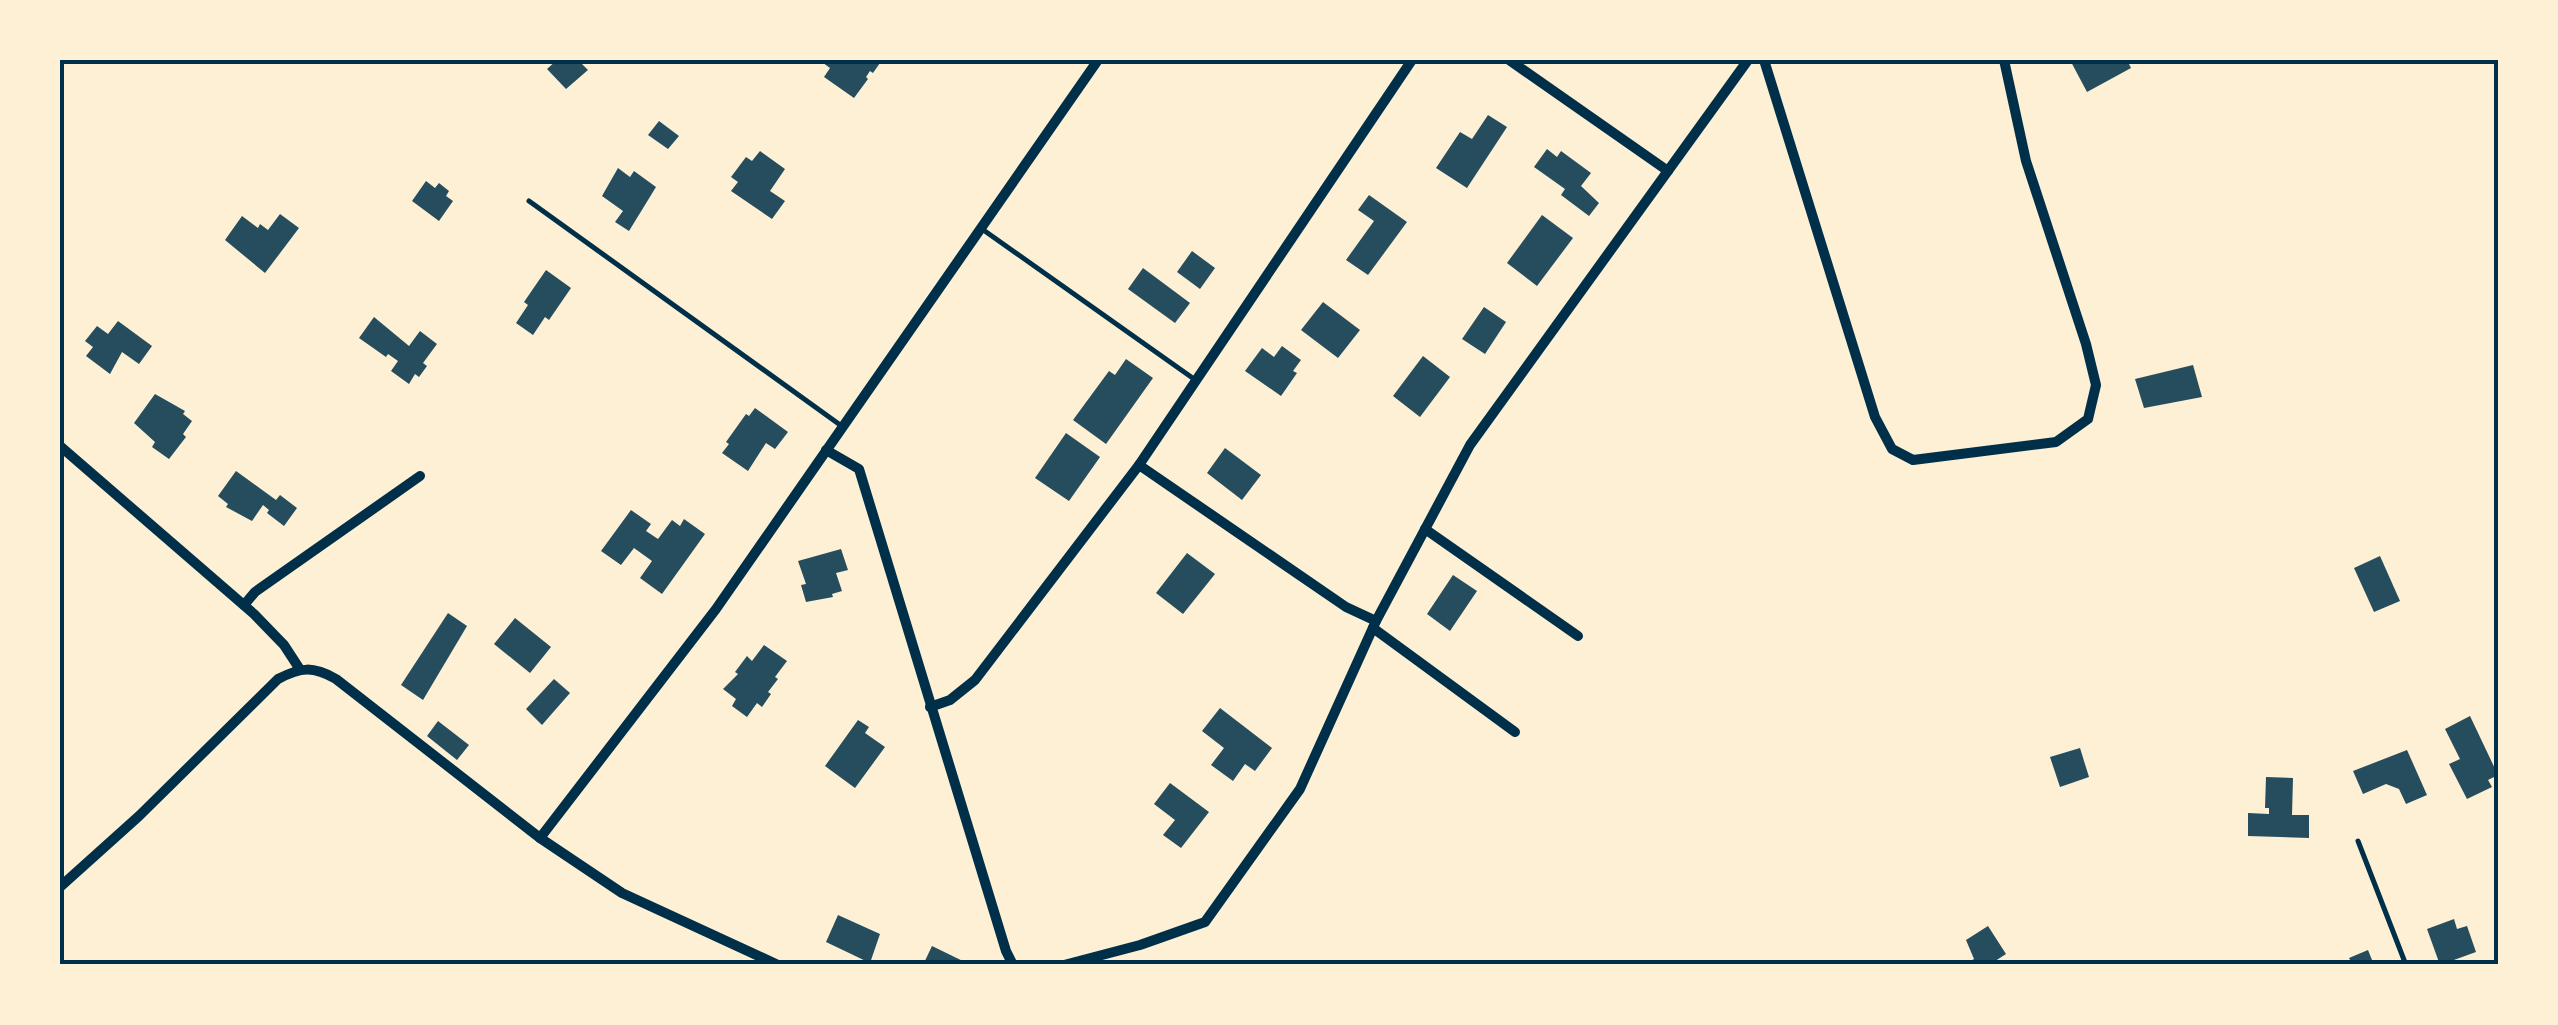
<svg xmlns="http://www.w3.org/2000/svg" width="2558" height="1025" font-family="Overpass,sans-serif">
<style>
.building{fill:#264d5e}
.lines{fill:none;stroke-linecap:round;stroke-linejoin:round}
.service{stroke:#003049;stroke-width:5}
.minor{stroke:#003049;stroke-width:10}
.neatline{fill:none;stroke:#003049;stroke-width:4}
</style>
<rect width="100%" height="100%" fill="#fdf0d5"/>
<!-- building -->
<g class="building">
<path d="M557,60H587L582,64L588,70L566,89L547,69Z"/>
<path d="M819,60H882L873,73L870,71L866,77L868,79L854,98L824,77L830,68Z"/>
<path d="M2070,60H2127L2131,68L2087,92Z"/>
<path d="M1488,115L1507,127L1467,188L1436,168L1460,132L1472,139Z"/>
<path d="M659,121L679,136L668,149L648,135Z"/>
<path d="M1547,149L1557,157L1561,151L1591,173L1581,186L1599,203L1589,216L1561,195L1565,189L1534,167Z"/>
<path d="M760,151L785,169L770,191L785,201L772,219L731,191L738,182L731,177L746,157L752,161Z"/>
<path d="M618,168L630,177L634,171L656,187L629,231L615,222L623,211L602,196Z"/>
<path d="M426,181L435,188L439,183L449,191L446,196L453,201L439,221L412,201Z"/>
<path d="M1369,195L1407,222L1368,275L1346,260L1374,221L1358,210Z"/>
<path d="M280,214L299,228L265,273L225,240L242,216L258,228L260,224L268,230Z"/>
<path d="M1542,215L1573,238L1537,286L1507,263Z"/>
<path d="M1192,251L1215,268L1200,289L1177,272Z"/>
<path d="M1143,268L1190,303L1175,323L1128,289Z"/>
<path d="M546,270L571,288L549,320L545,317L533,335L516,323L528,305L524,302Z"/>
<path d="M1323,302L1360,330L1338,358L1301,330Z"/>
<path d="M1484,307L1506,322L1485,354L1462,339Z"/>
<path d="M374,317L409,346L420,331L437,344L423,363L427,366L419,377L415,374L409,384L391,371L398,361L388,354L386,357L359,338Z"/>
<path d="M118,321L152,346L139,364L122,352L110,374L86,356L93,347L85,341L97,326L108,334Z"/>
<path d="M1282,346L1301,360L1293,371L1297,373L1281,396L1245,371L1262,348L1274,357Z"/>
<path d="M1423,356L1450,377L1420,417L1393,396Z"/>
<path d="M1126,359L1153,378L1106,444L1073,420L1109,371L1115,375Z"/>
<path d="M2193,365L2202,397L2144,408L2135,379Z"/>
<path d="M155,394L185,411L183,414L192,421L183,434L186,437L169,459L152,447L155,442L134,423Z"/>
<path d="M755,408L788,432L775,449L766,443L748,471L722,453L729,444L726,442L746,414L749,416Z"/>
<path d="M1066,433L1100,457L1069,501L1035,478Z"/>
<path d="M1225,448L1261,475L1242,500L1207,473Z"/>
<path d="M236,471L276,500L280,495L297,508L284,526L267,513L269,510L263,505L252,521L226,507L228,504L218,496Z"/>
<path d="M631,510L651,524L646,531L658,539L672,520L680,526L684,519L705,534L662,594L640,578L652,561L634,548L621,565L601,551Z"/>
<path d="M841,549L848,570L836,573L842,591L832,594L833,597L806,602L801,585L806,584L798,561Z"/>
<path d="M1187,553L1215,574L1183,614L1156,593Z"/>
<path d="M2380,556L2400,601L2374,612L2354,568Z"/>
<path d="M1453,575L1477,591L1450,631L1427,614Z"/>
<path d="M448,613L467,626L423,700L401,685Z"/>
<path d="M515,618L551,647L530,673L494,644Z"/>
<path d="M764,645L787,661L775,677L778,679L768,692L771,694L762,707L757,703L747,717L732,706L736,699L723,689L738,674L735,672L747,656L752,661Z"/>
<path d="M554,679L570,693L542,725L526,709Z"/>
<path d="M1220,708L1272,748L1255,771L1245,764L1233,781L1211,765L1224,748L1202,731Z"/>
<path d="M2470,716L2498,775L2488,780L2492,787L2467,799L2449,764L2460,759L2445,729Z"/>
<path d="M858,720L869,727L865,733L885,747L855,788L825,766Z"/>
<path d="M438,721L469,745L457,760L427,736Z"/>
<path d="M2080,748L2089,777L2060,787L2050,757Z"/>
<path d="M2407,750L2427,795L2406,804L2399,789L2386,784L2363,794L2353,771Z"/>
<path d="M2266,777L2293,778L2292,815H2309V838L2248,836V813L2269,814V808H2265Z"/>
<path d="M1170,783L1209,812L1181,848L1163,835L1175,820L1154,804Z"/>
<path d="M838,915L880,934L870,963L826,942Z"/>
<path d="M2454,919L2457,929L2467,926L2476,952L2440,965L2427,929Z"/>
<path d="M1988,926L2006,954L1989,965H1971L1969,962L1974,959L1966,940Z"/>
<path d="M932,946L971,965H923Z"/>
<path d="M2368,950L2374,965H2353L2349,958Z"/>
</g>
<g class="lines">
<!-- service -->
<g class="service">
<path d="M529,201L843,427"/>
<path d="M982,229L1194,379"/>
<path d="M2358,841L2406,965"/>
</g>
<!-- minor -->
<g class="minor">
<path d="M1509,60L1668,171"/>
<path d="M1764,60L1875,417L1892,449L1913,460L2056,442L2088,419L2096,385L2086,344L2026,161L2004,60"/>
<path d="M60,446L254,614L284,645L299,668"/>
<path d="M826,450L859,469L1006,951L1013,965"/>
<path d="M1139,465L1346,607L1376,621"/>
<path d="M1425,529L1578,636"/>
<path d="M244,605L255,592L420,476"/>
<path d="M1373,628L1515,732"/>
<path d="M930,707L950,700L975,680L1139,465L1412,60"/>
<path d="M540,838L716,609L1098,60"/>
<path d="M60,887L139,816L278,679C301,667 313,666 336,679L540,838L622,893L778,965"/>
<path d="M1064,965L1140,945L1205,922L1300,789L1376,621L1470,445L1748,60"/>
</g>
</g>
<!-- border -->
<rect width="2558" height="1025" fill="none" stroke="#fdf0d5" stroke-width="125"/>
<rect x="62" y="62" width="2434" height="900" class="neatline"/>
</svg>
